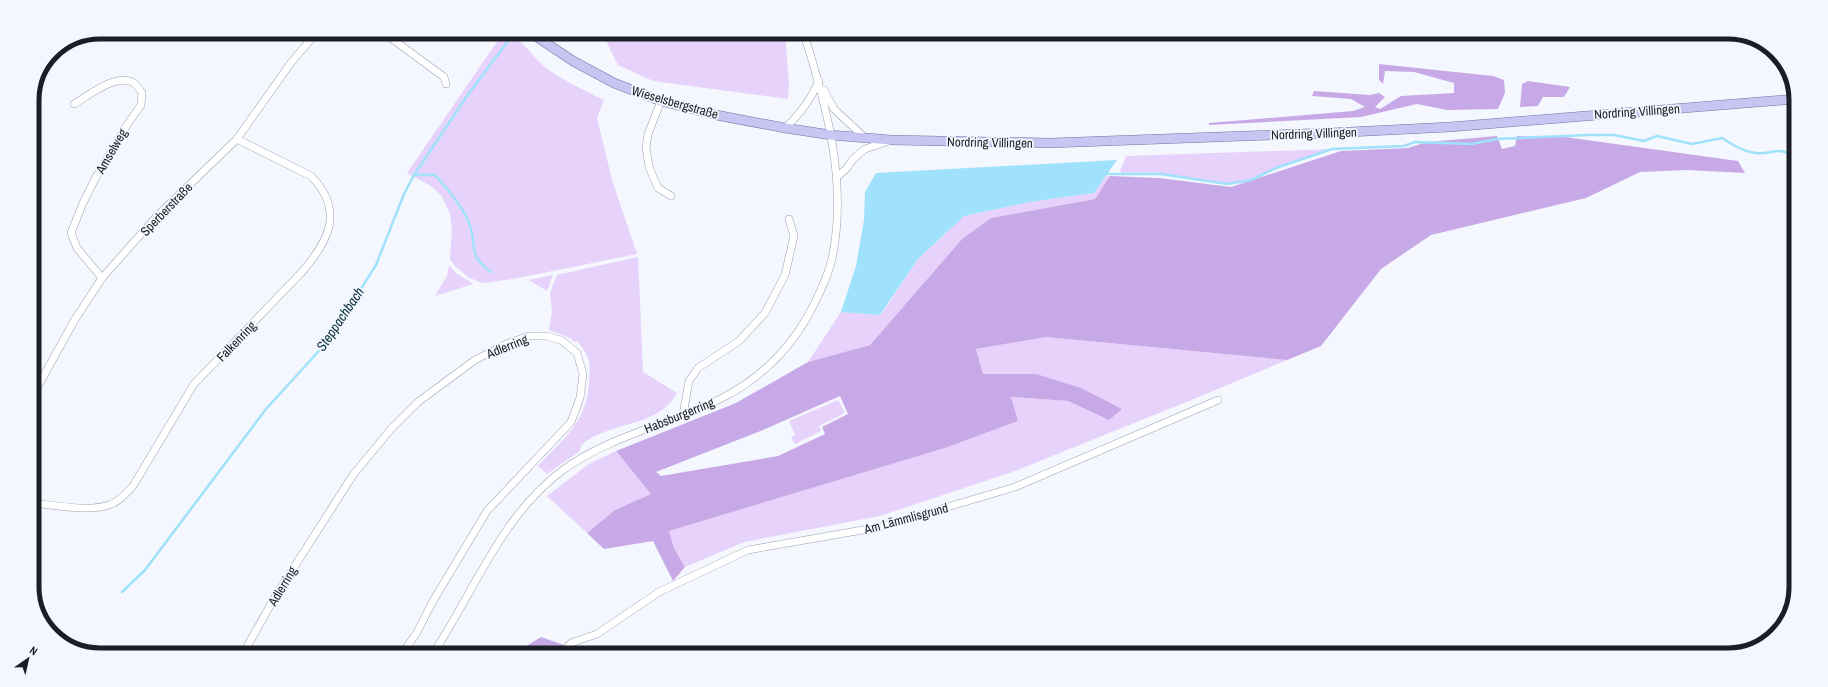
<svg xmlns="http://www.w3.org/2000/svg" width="1828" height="687" font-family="'Archivo Narrow',sans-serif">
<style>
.green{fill:#e6d2fb}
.forest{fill:#c8a9e7;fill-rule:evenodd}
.water{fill:#a0e1fb}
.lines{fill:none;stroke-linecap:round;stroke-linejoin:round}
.stream{stroke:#a0e1fb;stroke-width:2.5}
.minor-casing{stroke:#98a0b0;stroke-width:8}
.major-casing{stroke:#7472a4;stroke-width:10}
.minor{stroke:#fff;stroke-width:7}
.major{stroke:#c8c5f2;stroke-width:9}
.labels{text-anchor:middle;stroke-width:3.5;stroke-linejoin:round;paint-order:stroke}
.street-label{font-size:13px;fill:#1b1e24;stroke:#f4f7fe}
.water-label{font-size:14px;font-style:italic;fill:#0c3441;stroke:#f4f7fe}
.rim{fill:none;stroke:#1b1e24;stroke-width:5}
</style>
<rect width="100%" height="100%" fill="#f4f7fe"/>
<!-- green -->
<g class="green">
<path d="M503,33C517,33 531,54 540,63C556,77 585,91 604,100L597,118L612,180L637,254L513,279L482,283L468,277L455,266L450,259L452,229L450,214L442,196L431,186L407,173Z"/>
<path d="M600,33L785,34L789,84L788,99L653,81L618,65L605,39Z"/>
<path d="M1334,149L1276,168L1251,180L1227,184L1161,174H1124L1120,171L1126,156Z"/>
<path d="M1106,176H1110L1095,199L991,218L962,239L870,345L808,362L841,312L881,315L918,259L964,216L1030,202L1094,193Z"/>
<path d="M638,257L643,372L677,393C660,423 625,422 597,435C592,437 586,441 581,445L580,451L547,474L538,466C563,439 586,423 589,384C591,363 590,356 577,341L575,342L570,338L549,330L552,311L550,293L557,275Z"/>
<path d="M449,265L456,273L473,284L435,296L447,276Z"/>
<path d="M553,275L547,291L529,280Z"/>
<path d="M1046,337L1287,360L1189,401L1012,472L880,516L744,542L685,567L674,548L669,531L945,448L1018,421L1011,397L1068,401L1109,420L1036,374H983L976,349Z"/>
<path d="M838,400L845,413L819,426L821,431L795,444L791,437L795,435L789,421Z"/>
<path d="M616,451L651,494L615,510L587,533L547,496L589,464Z"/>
</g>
<!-- forest -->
<g class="forest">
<path d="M1379,64L1493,76L1504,80L1505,93L1498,109L1447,110L1417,104L1361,117L1209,125V123L1353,111L1365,107L1351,99L1312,96L1314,91L1370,95L1379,93L1385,97L1375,107L1380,109L1401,96L1454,93V83L1414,72L1385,71L1383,84L1379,80Z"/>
<path d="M1528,81L1570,87L1564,97H1543L1538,106L1520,107L1522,84Z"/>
<path d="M1497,136L1502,149L1515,146L1517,136L1565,137L1738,161L1745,173L1688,170L1640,172L1586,198L1431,235L1381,269L1321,346L1287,360L1046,337L976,349L983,374H1036L1081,388L1122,409L1109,420L1068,401L1011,397L1018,421L945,448L669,531L674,548L685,567L673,581L653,541L604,549L587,533L615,510L651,494L616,451L736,403L808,362L870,345L962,239L991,218L1095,199L1110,176L1159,178L1231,187L1341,151L1408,148L1427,142ZM840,396L848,414L822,427L825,434L778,456L661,476L656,472L763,430Z"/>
<path d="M541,637L581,651L582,652H524L528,645Z"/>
</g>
<!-- water -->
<path class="water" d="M1117,160L1094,193L1030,202L964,216L918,259L880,315L841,312L856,266L864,220L865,192L876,173Z"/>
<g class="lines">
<!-- stream -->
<g class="stream">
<path d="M1104,174H1161L1227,184L1251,180L1276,168L1332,149L1404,146L1415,142L1472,144L1497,139L1587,135H1614L1644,141L1657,136L1692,144L1722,138C1731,144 1744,152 1756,153C1768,155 1778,147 1789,154"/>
<path d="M414,175H435C447,188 465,210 470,226C478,250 467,254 491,272"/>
<path d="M122,592L145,570L266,409L328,341L376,265L404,194L414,175L467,96L508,41"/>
</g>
<defs>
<g id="minor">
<path d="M297,32L312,38"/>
<path d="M384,33L444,77L446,84"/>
<path d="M824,90L834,109L865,138"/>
<path d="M661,101L648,134L646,147L649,167L658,188L671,196"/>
<path d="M74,104C88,96 117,72 134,83C137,85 140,90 142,93L141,105L125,128L95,179L83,203L71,233L77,248L102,278"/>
<path d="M785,128C801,113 810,100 819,81"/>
<path d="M837,177L847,168L853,159L865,149L889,141"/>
<path d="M32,397L74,321L102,278L158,215L237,139L290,64L317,32"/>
<path d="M683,415L689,381L698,368L739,341L765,313L785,275L794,236L789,219"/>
<path d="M32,503C54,505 88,512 109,505C119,502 126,493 133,486L194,384L301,273C329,241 345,211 311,176L237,139"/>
<path d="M244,652L275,597L353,475L391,429L418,402L475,360L506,344L529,336H546L561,340L577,353L583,374L580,398L571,422L487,511L433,601L416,634L403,652"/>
<path d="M434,652C475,590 501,516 563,470C611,435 670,425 722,398C759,379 789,350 809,314C819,295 829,275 833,254C847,179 826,104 804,34"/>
<path d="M563,652L571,643L597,634L659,592L748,550L880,527L1015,487L1218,400"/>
</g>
<path id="major" d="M531,33L573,61L614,83L661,101L716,115L785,128L831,135L891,140L1050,143L1329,133L1450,127L1796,99"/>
</defs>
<!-- minor casing -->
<use href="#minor" class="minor-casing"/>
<!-- major casing -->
<use href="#major" class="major-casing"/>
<!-- minor -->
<use href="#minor" class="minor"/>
<!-- major -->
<use href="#major" class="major"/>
</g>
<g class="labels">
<!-- street labels -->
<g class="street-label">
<text transform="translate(675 102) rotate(16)" y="5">Wieselsbergstraße</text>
<text transform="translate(1637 111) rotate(-4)" y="5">Nordring Villingen</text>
<text transform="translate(1314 133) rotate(-2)" y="5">Nordring Villingen</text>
<text transform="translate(990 142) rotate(1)" y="5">Nordring Villingen</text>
<text transform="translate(111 151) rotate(-60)" y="5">Amselweg</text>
<text transform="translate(166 209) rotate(-46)" y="5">Sperberstraße</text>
<text transform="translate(236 341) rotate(-46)" y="5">Falkenring</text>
<text transform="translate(507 346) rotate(-22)" y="5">Adlerring</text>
<text transform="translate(679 415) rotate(-22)" y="5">Habsburgerring</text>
<text transform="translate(906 518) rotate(-15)" y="5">Am Lämmlisgrund</text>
<text transform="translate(282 586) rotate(-59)" y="5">Adlerring</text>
</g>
<!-- water labels -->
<g class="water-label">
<text transform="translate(340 319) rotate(-56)" y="5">Steppachbach</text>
</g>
</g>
<!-- crop -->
<path d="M0 0H1828V687H0ZM100 39H1728A61 61 0 0 1 1789 100V587A61 61 0 0 1 1728 648H100A61 61 0 0 1 39 587V100A61 61 0 0 1 100 39Z" fill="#f4f7fe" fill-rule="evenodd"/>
<path class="rim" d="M100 39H1728A61 61 0 0 1 1789 100V587A61 61 0 0 1 1728 648H100A61 61 0 0 1 39 587V100A61 61 0 0 1 100 39Z"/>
<!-- north arrow -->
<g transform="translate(28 659) rotate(34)" stroke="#f4f7fe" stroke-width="3" paint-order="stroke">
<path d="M0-3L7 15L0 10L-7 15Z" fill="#1b1e24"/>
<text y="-6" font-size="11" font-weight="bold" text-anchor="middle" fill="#1b1e24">N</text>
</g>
</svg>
